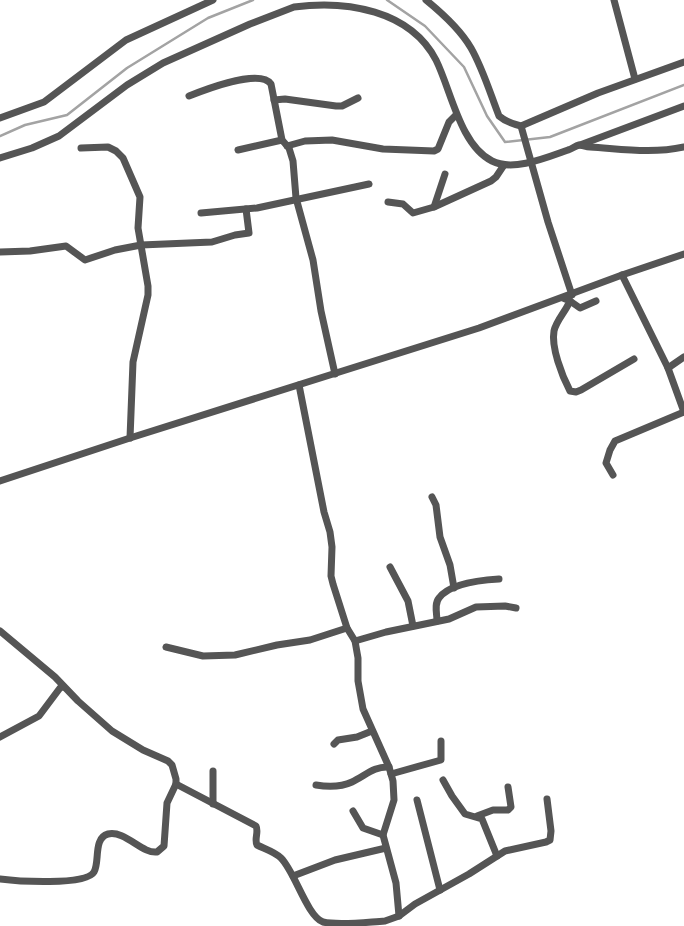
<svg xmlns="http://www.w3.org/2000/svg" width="684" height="926" font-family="Cabin,sans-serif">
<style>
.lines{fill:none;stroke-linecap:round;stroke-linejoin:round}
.stream{stroke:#a3a3a3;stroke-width:2.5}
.street{stroke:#555;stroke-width:7}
</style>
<rect width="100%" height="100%" fill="#fff"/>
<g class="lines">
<!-- stream -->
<g class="stream">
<path d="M387,0L425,26L464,67L487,116L505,142L550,137L684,85"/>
<path d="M0,136L25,125L67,115L127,68L208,18L253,0"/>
</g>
<!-- street -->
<g class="street">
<path d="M426,0C442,13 460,29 471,48C483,69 490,93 499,116C506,122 512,124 521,126L598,93L684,62"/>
<path d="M614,0L635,79"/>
<path d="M189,96C204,90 260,68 271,84L282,140L289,148L293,161L296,198L313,260L321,311L335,374"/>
<path d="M274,100L285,99L336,106H342L358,98"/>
<path d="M0,118L44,102L126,40L213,0"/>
<path d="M521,126L548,222L572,295"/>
<path d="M580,145L684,106"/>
<path d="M287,146L305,141L332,140L383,149L434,151L438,149L449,122L456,115"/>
<path d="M81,148L108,147L116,151L123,158L140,197L138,228L148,286V295L133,362L130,438"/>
<path d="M238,150L282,140"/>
<path d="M0,158L32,148L59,136L127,85L163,63L250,24L294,7C346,0 410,10 436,60C451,90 460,145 492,161C513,172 548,157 568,150C572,149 575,146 579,145C582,145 586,147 590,147C622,149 652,154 684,147"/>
<path d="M388,202L403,204L413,213L434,207L491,181L496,177L504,165"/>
<path d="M434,207L445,174"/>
<path d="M201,213L257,208L369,184"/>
<path d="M0,252L30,251L66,246L85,260L115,250L141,245L212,242L235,235L249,233L246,209"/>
<path d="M622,275L668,368L684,412"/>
<path d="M563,298L570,301L569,303C565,312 556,321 554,331C551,347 562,376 570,391L576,392L581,390L634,359"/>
<path d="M570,301L580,308L596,301"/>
<path d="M668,368L684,357"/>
<path d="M299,385L324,512L330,532L332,547L331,576L333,584L347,628L355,641L358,658V681L363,709L389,767L393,781L394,800L383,835L396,883L399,916"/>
<path d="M613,475L606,463L610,450L615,441L684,412"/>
<path d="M0,481L130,438L479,328L622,275L684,254"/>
<path d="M432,497L436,505L440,537L450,565L454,588"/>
<path d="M390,567L408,601L413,626"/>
<path d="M437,621C437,614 434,604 439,598C450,583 482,580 499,579"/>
<path d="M0,631L55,677L78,701L112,731L143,750L168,761L172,765L176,779V784L167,803L164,846L157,852C142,854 125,830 108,834C93,838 100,862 94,872C86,886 15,881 0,879"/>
<path d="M355,641L386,632L449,619L476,607L505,606L516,608"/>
<path d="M166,647L203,656L235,655L277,645L310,640L347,628"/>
<path d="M0,737L39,716L60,688L63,687"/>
<path d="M334,744L338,740L357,737L372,731"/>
<path d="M391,774L441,760V741"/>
<path d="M443,780L452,796L465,814L482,819L497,856"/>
<path d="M176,784L256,826C259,832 254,839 257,845C265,849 275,852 281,858C295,872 307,916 323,922C339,926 368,922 385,921L399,916L415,904L469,874L505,851L546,842L550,840L551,831L547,799"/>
<path d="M316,785C328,787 341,787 352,782C365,776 374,766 389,767"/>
<path d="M417,800L440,890"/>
<path d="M213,804V771"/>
<path d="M353,811L363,828L383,835"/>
<path d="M477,816L493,810H508L511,807L508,787"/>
<path d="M293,876L335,860L386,848"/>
</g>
</g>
</svg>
